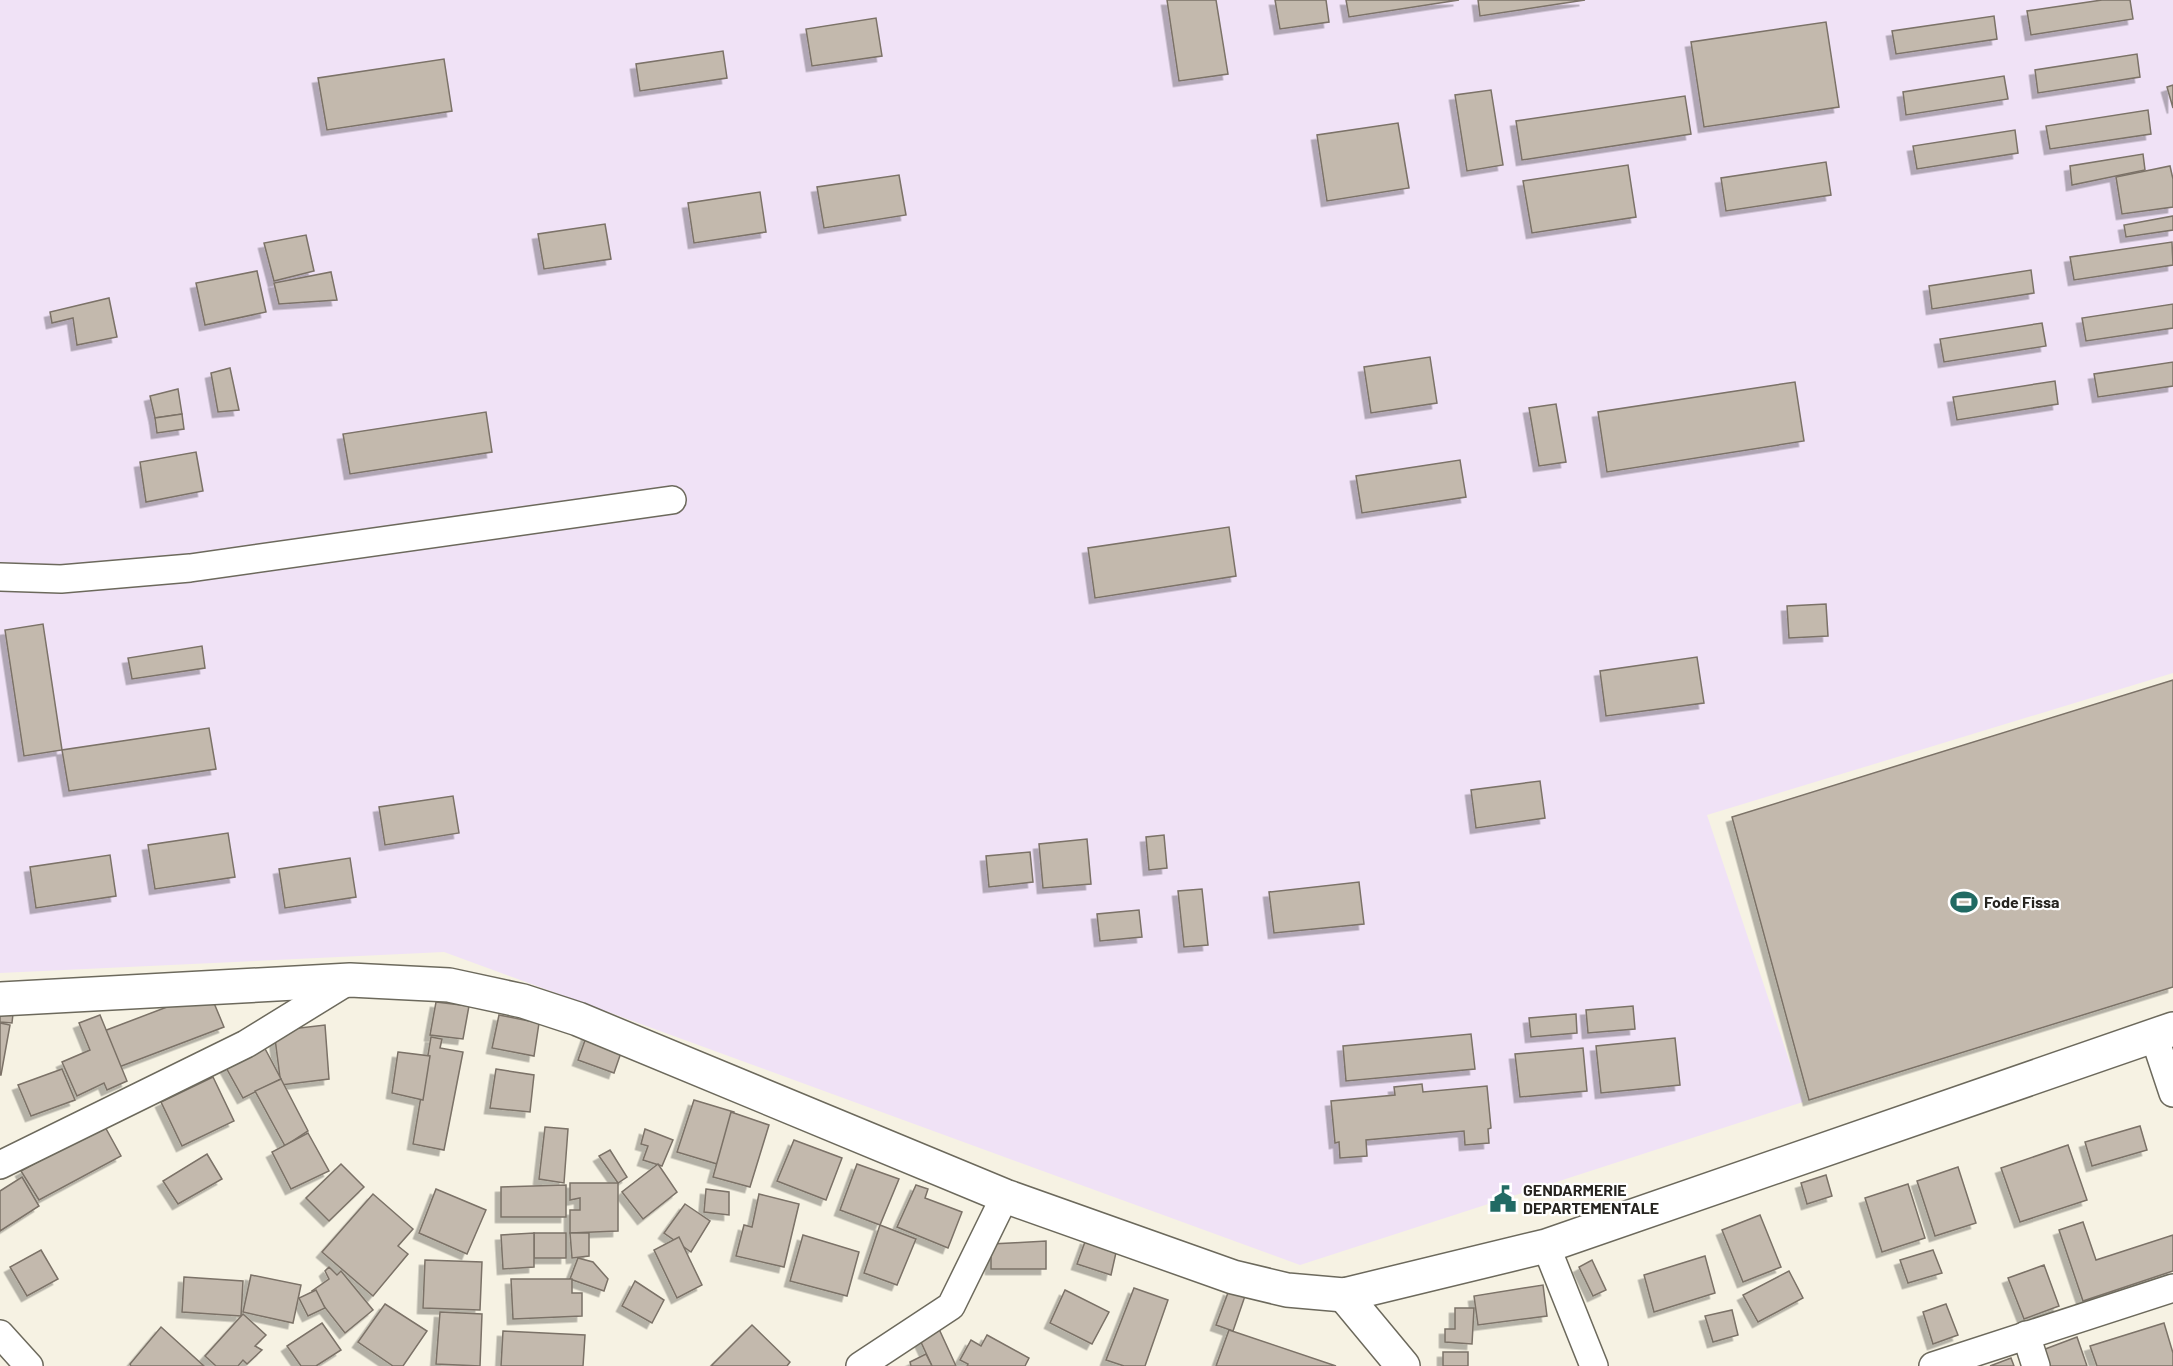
<svg xmlns="http://www.w3.org/2000/svg" width="2173" height="1366" font-family="Barlow,sans-serif">
<style>
.commercial{fill:#f0e2f6}
.building{fill:#c3b9ad;stroke:#7b7267;stroke-width:1.5;filter:url(#shadow)}
.lines{fill:none;stroke-linecap:round;stroke-linejoin:round}
.street-casing{stroke:#6c695c;stroke-width:30}
.secondary-casing{stroke:#6c695c;stroke-width:36}
.street{stroke:#fff;stroke-width:27}
.secondary{stroke:#fff;stroke-width:33}
.labels{text-anchor:middle;stroke-width:4.5;stroke-linejoin:round;paint-order:stroke}
.poi-label{font-size:16px;font-weight:bold;fill:#26241f;stroke:#fff;text-anchor:start}
</style>
<defs>
<filter id="shadow"><feDropShadow dx="-5.5" dy="5.5" stdDeviation="0" flood-color="#0004"/></filter>
</defs>
<rect width="100%" height="100%" fill="#f6f2e3"/>
<!-- commercial -->
<path class="commercial" d="M0,0H2173V673L1707,815L1803,1102L1300,1265L444,952L0,973Z"/>
<!-- building -->
<g class="building">
<path d="M1167,0H1216L1228,74L1179,81Z"/>
<path d="M1275,0H1326L1329,22L1280,29Z"/>
<path d="M1346,0H1459L1349,17Z"/>
<path d="M1478,0H1585L1480,16Z"/>
<path d="M2102,0H2130L2133,19L2031,35L2027,11Z"/>
<path d="M1994,16L1997,39L1896,54L1892,31Z"/>
<path d="M876,18L882,56L812,66L806,29Z"/>
<path d="M1826,22L1839,107L1704,127L1691,42Z"/>
<path d="M723,51L727,78L640,91L636,64Z"/>
<path d="M2137,54L2140,77L2038,93L2035,70Z"/>
<path d="M444,59L452,111L327,130L318,78Z"/>
<path d="M2004,76L2008,99L1906,115L1903,92Z"/>
<path d="M2173,85V108L2167,87Z"/>
<path d="M1491,90L1503,165L1467,171L1455,95Z"/>
<path d="M1685,96L1691,134L1522,160L1516,121Z"/>
<path d="M2148,110L2151,134L2050,149L2046,126Z"/>
<path d="M1398,123L1409,188L1327,201L1317,135Z"/>
<path d="M2015,130L2018,153L1917,169L1913,146Z"/>
<path d="M2143,154L2145,170L2072,185L2070,166Z"/>
<path d="M1826,162L1831,195L1726,211L1721,178Z"/>
<path d="M1628,165L1636,217L1532,233L1523,181Z"/>
<path d="M2170,166L2173,179V207L2122,214L2116,177Z"/>
<path d="M899,175L906,215L824,228L817,187Z"/>
<path d="M760,192L766,232L694,243L688,203Z"/>
<path d="M2173,216V230L2126,237L2124,225Z"/>
<path d="M605,224L611,259L544,269L538,234Z"/>
<path d="M306,235L314,271L274,281L264,243Z"/>
<path d="M2172,242L2173,265L2074,280L2070,257Z"/>
<path d="M2031,270L2034,293L1932,309L1929,286Z"/>
<path d="M257,271L266,312L205,325L196,283Z"/>
<path d="M331,272L337,300L279,304L274,283Z"/>
<path d="M109,298L117,337L77,345L73,318L52,323L50,312Z"/>
<path d="M2173,304V328L2086,341L2082,318Z"/>
<path d="M2042,323L2046,346L1944,362L1940,339Z"/>
<path d="M1430,357L1437,403L1371,413L1364,367Z"/>
<path d="M2173,362V386L2098,397L2094,374Z"/>
<path d="M230,368L239,410L218,412L211,373Z"/>
<path d="M2055,381L2058,404L1957,420L1953,397Z"/>
<path d="M1795,382L1804,441L1607,472L1598,412Z"/>
<path d="M178,389L182,414L155,418L150,396Z"/>
<path d="M1556,404L1566,462L1539,466L1529,408Z"/>
<path d="M486,412L492,452L350,474L343,434Z"/>
<path d="M182,414L184,429L157,433L155,418Z"/>
<path d="M196,452L203,491L146,502L140,462Z"/>
<path d="M1460,460L1466,497L1362,513L1356,476Z"/>
<path d="M1229,527L1236,576L1095,598L1088,548Z"/>
<path d="M1826,604L1828,636L1789,638L1787,606Z"/>
<path d="M43,624L62,750L24,756L5,630Z"/>
<path d="M202,646L205,668L132,679L128,658Z"/>
<path d="M1697,657L1704,703L1606,716L1600,671Z"/>
<path d="M2173,680V987L1809,1100L1732,817Z"/>
<path d="M209,728L216,769L69,791L62,750Z"/>
<path d="M1540,781L1545,818L1476,828L1471,790Z"/>
<path d="M453,796L459,833L385,845L379,807Z"/>
<path d="M228,833L235,877L155,889L148,845Z"/>
<path d="M1164,835L1167,868L1149,870L1146,837Z"/>
<path d="M1087,839L1091,884L1043,888L1039,844Z"/>
<path d="M1030,852L1033,882L989,887L986,856Z"/>
<path d="M110,855L116,896L36,908L30,867Z"/>
<path d="M350,858L356,897L285,908L279,869Z"/>
<path d="M1359,882L1364,924L1274,933L1269,892Z"/>
<path d="M1202,889L1208,945L1184,947L1178,891Z"/>
<path d="M1139,910L1142,937L1100,941L1097,914Z"/>
<path d="M209,991L224,1027L119,1067L104,1031Z"/>
<path d="M436,1002L469,1006L463,1039L430,1035Z"/>
<path d="M0,1003L14,1004L12,1023L0,1022Z"/>
<path d="M1633,1006L1635,1029L1588,1033L1586,1010Z"/>
<path d="M1576,1014L1577,1033L1531,1037L1529,1018Z"/>
<path d="M100,1015L127,1081L107,1090L104,1083L77,1096L62,1062L90,1050L79,1023Z"/>
<path d="M499,1015L539,1023L534,1056L492,1048Z"/>
<path d="M0,1023L10,1025L1,1075H0Z"/>
<path d="M325,1025L329,1079L281,1085L274,1031Z"/>
<path d="M589,1029L625,1041L614,1073L578,1060Z"/>
<path d="M1471,1034L1475,1069L1346,1081L1343,1046Z"/>
<path d="M431,1037L442,1039L440,1048L463,1052L444,1150L413,1144Z"/>
<path d="M1675,1038L1680,1085L1601,1093L1596,1046Z"/>
<path d="M262,1043L281,1079L243,1098L224,1064Z"/>
<path d="M1583,1048L1587,1091L1520,1097L1515,1054Z"/>
<path d="M398,1052L430,1056L423,1100L392,1093Z"/>
<path d="M62,1069L75,1100L31,1116L18,1085Z"/>
<path d="M496,1069L534,1075L530,1112L490,1108Z"/>
<path d="M213,1077L234,1121L182,1146L161,1102Z"/>
<path d="M281,1079L308,1131L285,1146L255,1091Z"/>
<path d="M1422,1084L1423,1092L1487,1086L1491,1128L1488,1129L1489,1143L1465,1145L1464,1131L1366,1140L1367,1156L1340,1158L1339,1142L1335,1143L1331,1101L1395,1095L1394,1087Z"/>
<path d="M694,1100L734,1112L717,1164L677,1152Z"/>
<path d="M731,1112L769,1125L750,1187L713,1177Z"/>
<path d="M104,1125L121,1156L39,1200L21,1171Z"/>
<path d="M2140,1126L2147,1150L2092,1166L2085,1142Z"/>
<path d="M545,1127L568,1129L564,1183L539,1179Z"/>
<path d="M645,1129L673,1140L662,1166L643,1160L648,1146L641,1144Z"/>
<path d="M308,1133L329,1171L291,1189L272,1152Z"/>
<path d="M794,1140L842,1158L826,1200L777,1181Z"/>
<path d="M2068,1145L2087,1200L2020,1222L2001,1168Z"/>
<path d="M610,1150L627,1177L618,1183L599,1156Z"/>
<path d="M207,1154L222,1179L178,1204L163,1181Z"/>
<path d="M341,1164L364,1187L329,1221L306,1198Z"/>
<path d="M658,1164L677,1192L643,1219L622,1192Z"/>
<path d="M857,1164L899,1179L880,1225L840,1210Z"/>
<path d="M1958,1167L1976,1223L1935,1236L1917,1181Z"/>
<path d="M1826,1175L1832,1196L1807,1204L1801,1183Z"/>
<path d="M22,1177L39,1206L0,1231V1191Z"/>
<path d="M570,1183H618V1231L570,1233V1210H580V1198L570,1200Z"/>
<path d="M1908,1184L1925,1238L1882,1252L1865,1198Z"/>
<path d="M566,1185V1217H501V1187Z"/>
<path d="M916,1185L928,1189L925,1198L962,1212L948,1248L897,1227Z"/>
<path d="M436,1189L486,1210L467,1254L419,1233Z"/>
<path d="M706,1189L729,1192V1215L704,1212Z"/>
<path d="M373,1194L413,1229L398,1246L408,1254L373,1296L322,1252Z"/>
<path d="M759,1194L799,1204L784,1267L736,1256L744,1225L752,1227Z"/>
<path d="M685,1204L710,1221L691,1252L664,1233Z"/>
<path d="M1760,1215L1781,1267L1743,1282L1722,1230Z"/>
<path d="M2083,1222L2096,1260L2173,1235V1271L2083,1301L2059,1230Z"/>
<path d="M880,1225L916,1239L897,1285L864,1273Z"/>
<rect x="534" y="1233" width="32" height="25"/>
<path d="M534,1233V1267L503,1269L501,1235Z"/>
<path d="M570,1233H589V1256L572,1258Z"/>
<path d="M803,1235L859,1252L847,1296L790,1281Z"/>
<path d="M679,1237L702,1285L677,1298L654,1250Z"/>
<path d="M1086,1239L1117,1248L1111,1275L1077,1264Z"/>
<path d="M1046,1241V1269H991V1244Z"/>
<path d="M41,1250L58,1279L27,1296L10,1267Z"/>
<path d="M1933,1250L1942,1273L1908,1283L1900,1260Z"/>
<path d="M1705,1256L1715,1293L1654,1312L1644,1275Z"/>
<path d="M578,1258L593,1262L608,1279L604,1291L570,1279Z"/>
<path d="M425,1260L482,1262L480,1310L423,1308Z"/>
<path d="M1592,1260L1606,1290L1593,1296L1579,1267Z"/>
<path d="M2044,1265L2059,1306L2024,1319L2008,1278Z"/>
<path d="M329,1267L337,1275L341,1271L373,1310L345,1333L312,1291L329,1279L325,1271Z"/>
<path d="M1789,1271L1803,1298L1758,1322L1743,1295Z"/>
<path d="M251,1275L301,1285L293,1323L243,1312Z"/>
<path d="M184,1277L243,1281L241,1316L182,1312Z"/>
<path d="M511,1279H572V1293H582V1316L513,1319Z"/>
<path d="M635,1281L664,1300L652,1323L622,1306Z"/>
<path d="M1543,1285L1547,1316L1478,1325L1474,1296Z"/>
<path d="M1134,1288L1168,1300L1145,1366H1124L1106,1360Z"/>
<path d="M316,1290L325,1308L308,1316L299,1298Z"/>
<path d="M1065,1290L1109,1312L1092,1344L1050,1323Z"/>
<path d="M1229,1290L1245,1296L1233,1331L1216,1325Z"/>
<path d="M385,1304L427,1331L403,1366H393L358,1342Z"/>
<path d="M1946,1304L1958,1335L1933,1344L1923,1312Z"/>
<path d="M1455,1308H1474L1472,1344L1445,1342V1329H1455Z"/>
<path d="M1732,1310L1738,1335L1713,1342L1705,1316Z"/>
<path d="M440,1312L482,1314L480,1366L436,1364Z"/>
<path d="M243,1314L266,1335L255,1346L262,1350L247,1364L243,1360L238,1366H216L205,1356Z"/>
<path d="M322,1323L341,1350L316,1366H301L287,1346Z"/>
<path d="M2164,1323L2173,1353V1366H2097L2090,1346Z"/>
<path d="M752,1325L790,1362L787,1366H711Z"/>
<path d="M161,1327L204,1366H131L130,1364Z"/>
<path d="M939,1329L956,1366H932L920,1340Z"/>
<path d="M1229,1330L1336,1366H1216Z"/>
<path d="M503,1331L585,1335L583,1366H501Z"/>
<path d="M987,1335L1029,1358L1025,1366H967L968,1364L960,1360L971,1340L981,1346Z"/>
<path d="M2077,1337L2087,1366H2046L2040,1351Z"/>
<rect x="1443" y="1352" width="25" height="14"/>
<path d="M926,1354L932,1366H911L910,1362Z"/>
<path d="M2011,1358L2014,1366H1990Z"/>
</g>
<g class="lines">
<defs>
<g id="street">
<path d="M0,577L61,579L190,568L672,500"/>
<path d="M2154,1036L2173,1093"/>
<path d="M0,1165L246,1044L350,980"/>
<path d="M1546,1246L1594,1366"/>
<path d="M0,1334L29,1366"/>
<path d="M2026,1335L2036,1366"/>
<path d="M860,1366L951,1306L1005,1196"/>
<path d="M1933,1366L2173,1288"/>
</g>
<g id="secondary">
<path d="M0,999L350,980L449,985L523,1001L578,1019L1005,1196L1233,1277L1287,1290L1344,1295L1546,1246L2173,1029"/>
<path d="M1344,1295L1403,1366"/>
</g>
</defs>
<!-- street casing -->
<use href="#street" class="street-casing"/>
<!-- secondary casing -->
<use href="#secondary" class="secondary-casing"/>
<!-- street -->
<use href="#street" class="street"/>
<!-- secondary -->
<use href="#secondary" class="secondary"/>
</g>
<!-- icons -->
<defs>
<symbol id="stadium-bare" viewBox="-9 -9 18 18"><path d="M0-5a6.5 5 0 1 0 0 10a6.5 5 0 1 0 0-10ZM-3.5-1.8h7v3.6h-7Z" fill="#216a63" stroke="#fff" stroke-width="2.5" paint-order="stroke"/></symbol>
<symbol id="civic-bare" viewBox="-9 -9 18 18"><path d="M-.6-6.5H3V-4.5H.6V-3L4-1V1h2V6H-6V1h2V-1L-.6-3ZM-1.2 2.5V6h2.4V2.5Z" fill="#216a63" stroke="#fff" stroke-width="2.5" paint-order="stroke"/></symbol>
</defs>
<g fill-rule="evenodd">
<use href="#stadium-bare" x="1945" y="883" width="38" height="38"/>
<use href="#civic-bare" x="1484" y="1180" width="38" height="38"/>
</g>
<g class="labels">
<!-- poi labels -->
<g class="poi-label">
<text x="1984" y="908">Fode Fissa</text>
<text x="1523" y="1196">GENDARMERIE<tspan x="1523" dy="18">DEPARTEMENTALE</tspan></text>
</g>
</g>
</svg>
